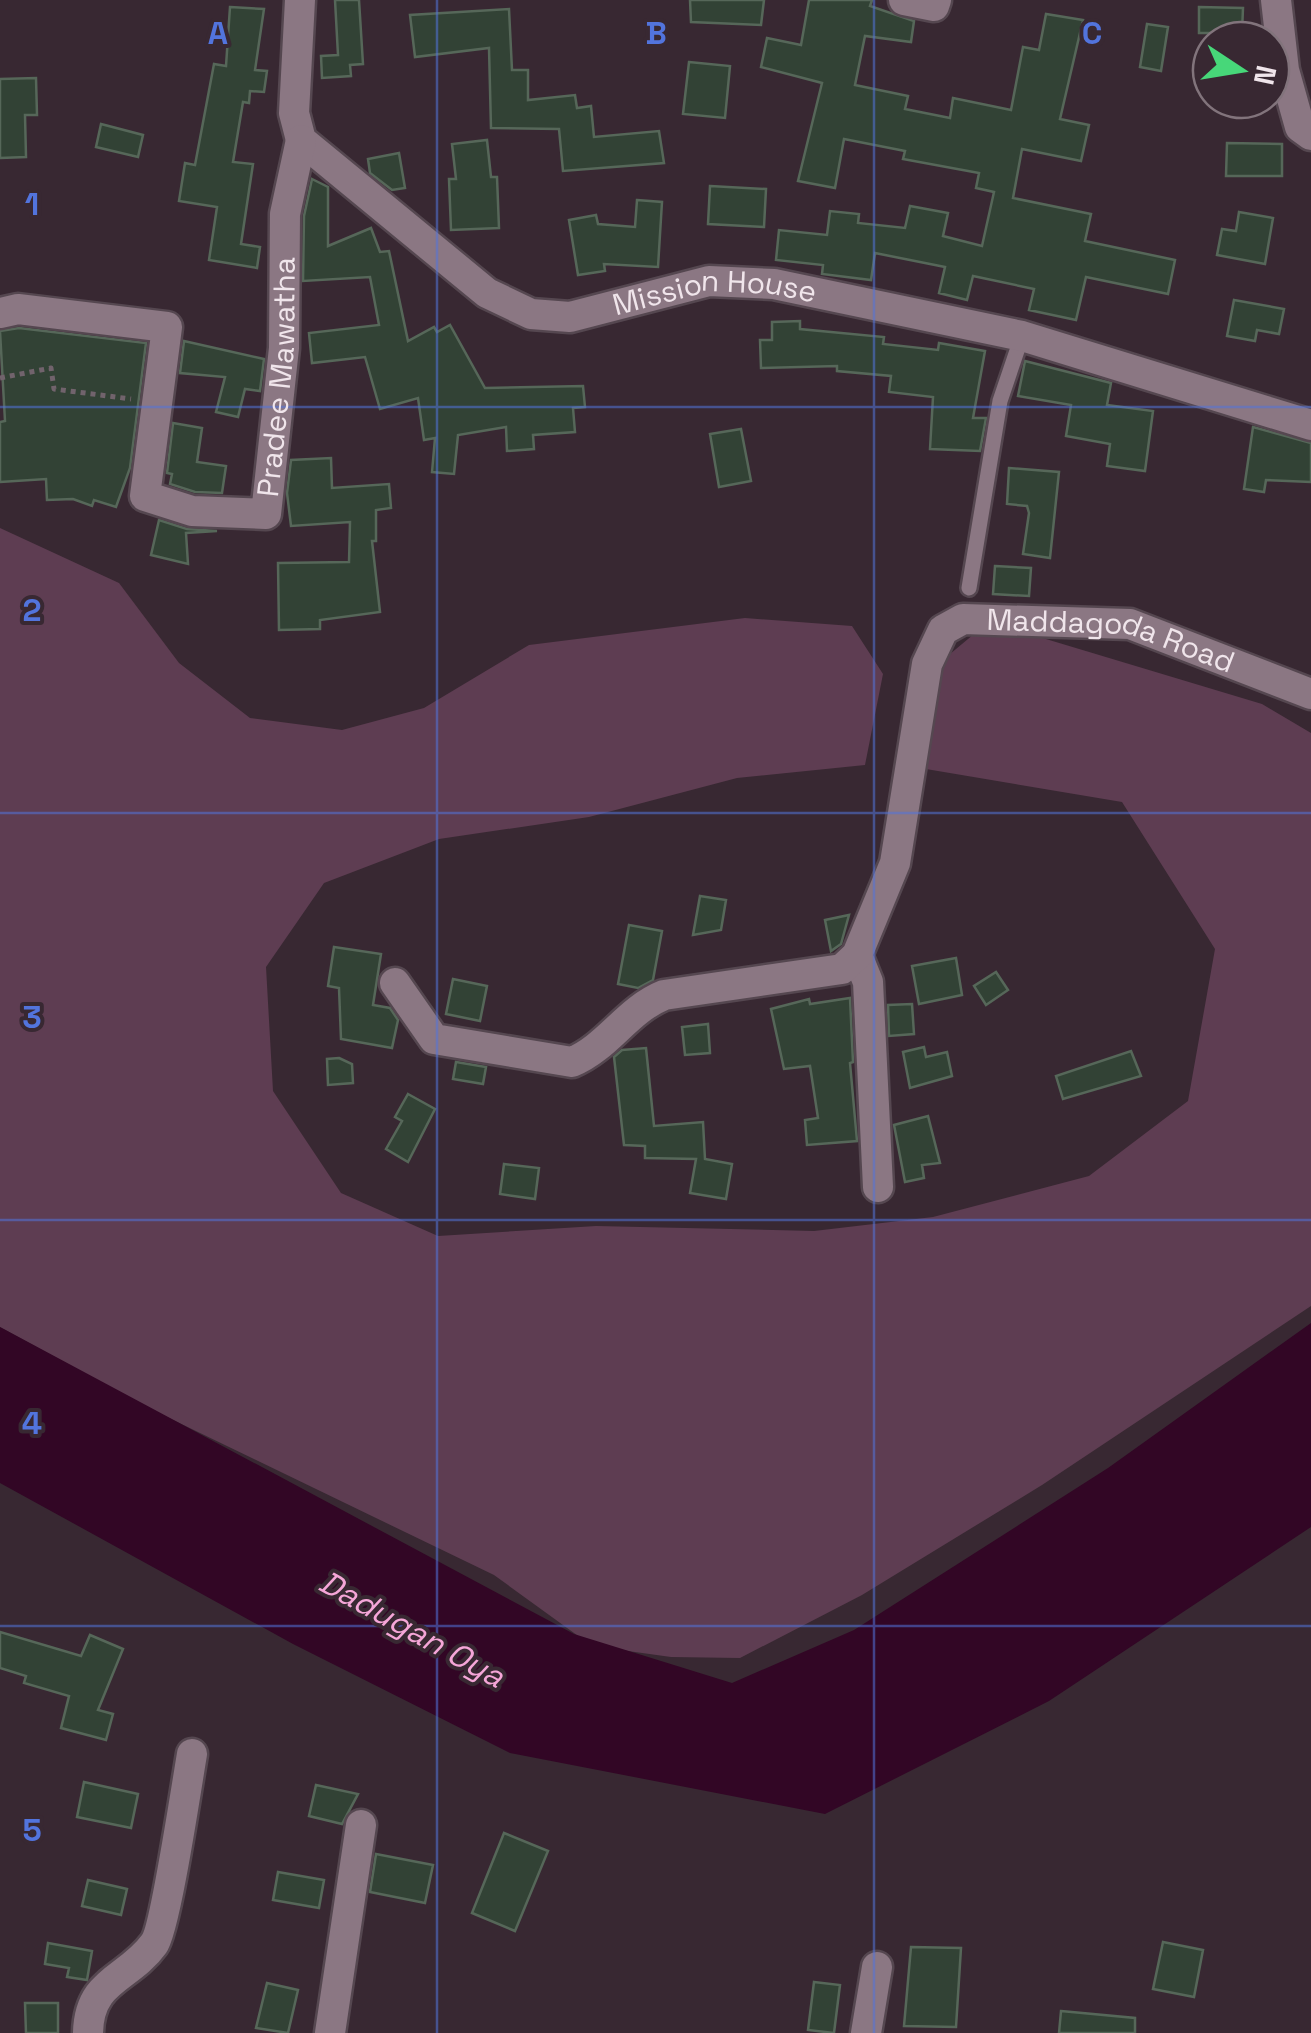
<svg xmlns="http://www.w3.org/2000/svg" width="1311" height="2033" font-family="'Space Grotesk',sans-serif">
<style>
.green{fill:#5e3d52}
.water{fill:#320625}
.building{fill:#324235;stroke:#566759;stroke-width:2.5}
.lines{fill:none;stroke-linecap:round;stroke-linejoin:round}
.service-casing{stroke:#554750;stroke-width:20}
.minor-casing{stroke:#554750;stroke-width:35}
.path{stroke:#71636c;stroke-width:5;stroke-dasharray:5 5;stroke-linecap:butt}
.service{stroke:#8b7783;stroke-width:15}
.minor{stroke:#8b7783;stroke-width:30}
.grid{fill:none;stroke:#5274dd;stroke-width:2.5;stroke-opacity:0.55}
.labels{text-anchor:middle;stroke-width:8;stroke-linejoin:round;paint-order:stroke}
.street-label{font-size:30px;fill:#f0e5eb;stroke:#382832}
.water-label{font-size:32px;font-style:italic;fill:#f5a6d8;stroke:#382832}
.grid-label{font-size:32px;text-anchor:middle;font-weight:bold;fill:#5274dd;stroke:#382832;stroke-width:8;stroke-linejoin:round;paint-order:stroke}
</style>
<rect width="100%" height="100%" fill="#382832"/>
<!-- green -->
<path class="green" d="M0,528L119,583L179,663L250,718L342,730L424,708L529,645L745,618L852,626L883,674L865,765L737,778L589,817L439,839L324,883L266,967L273,1091L341,1193L438,1236L596,1226L814,1231L933,1217L1089,1176L1188,1101L1215,949L1122,802L926,769L938,664L974,634L1026,633L1262,704L1311,733V1306L1042,1485L862,1595L740,1658L671,1657L592,1646L494,1575L142,1405L0,1327Z"/>
<!-- water -->
<path class="water" d="M1311,1323V1527L1049,1701L825,1814L510,1753L293,1644L0,1483V1327L574,1634L732,1683L854,1630L1108,1468Z"/>
<!-- building -->
<g class="building">
<path d="M335,0H359L363,64L350,65L351,76L322,78L321,56L338,55Z"/>
<path d="M690,0H764L761,25L691,22Z"/>
<path d="M809,0H872L870,6L914,21L911,42L865,36L855,85L908,96L905,109L950,118L953,98L1011,110L1023,47L1039,50L1046,14L1083,20L1060,119L1089,125L1081,161L1022,149L1013,198L1091,214L1085,241L1175,260L1168,294L1086,277L1076,320L1029,310L1034,289L973,276L967,300L939,293L945,267L875,253L871,280L822,274L823,265L776,260L779,230L827,235L830,211L859,214L858,223L905,228L910,206L948,213L943,236L982,246L994,192L976,188L979,173L903,159L905,151L844,139L835,188L798,181L822,83L761,67L767,38L801,45Z"/>
<path d="M230,7L264,9L255,70L267,71L264,92L250,91L249,103L243,102L233,162L253,164L241,244L260,247L257,268L209,260L217,207L179,201L185,163L195,165L214,64L226,66Z"/>
<path d="M1199,7L1243,8L1242,33H1199Z"/>
<path d="M509,9L512,70H528V100L575,95L577,108L591,106L594,137L659,131L664,163L563,171L559,129L491,128L489,48L415,57L410,15Z"/>
<path d="M1147,24L1168,27L1161,71L1140,67Z"/>
<path d="M689,62L730,66L725,118L683,114Z"/>
<path d="M36,78L37,115H25L26,157L0,158V79Z"/>
<path d="M101,124L143,135L138,157L96,147Z"/>
<path d="M487,140L491,177H497L499,228L451,230L449,179H456L452,144Z"/>
<path d="M1227,143L1282,144V176H1226Z"/>
<path d="M399,153L405,188L392,190L370,173L368,159Z"/>
<path d="M312,179L328,187V246L371,228L380,252L389,251L408,341L434,327L437,332L450,325L485,388L583,386L585,407L573,408L575,432L533,435L534,449L507,451L506,427L458,435L454,474L432,472L435,438L424,440L418,398L380,409L365,357L312,363L309,333L379,325L370,277L303,281L304,216Z"/>
<path d="M710,186L766,189L764,227L708,224Z"/>
<path d="M637,200L662,202L658,267L604,264L605,271L578,275L569,220L596,215L598,224L635,227Z"/>
<path d="M1239,212L1273,218L1265,264L1217,255L1222,229L1236,231Z"/>
<path d="M1234,300L1284,309L1279,334L1257,330L1255,341L1227,336Z"/>
<path d="M800,321V329L884,337L883,344L938,350L939,343L985,351L973,418H986L980,451L930,449L933,397L889,392L891,376L837,371V366L761,368L760,340H772V322Z"/>
<path d="M19,328L146,343L130,468L116,507L94,500L92,506L73,499L47,500L46,479L0,482V422L5,421L0,331Z"/>
<path d="M184,341L264,359L260,391L245,389L238,417L216,412L225,377L180,373Z"/>
<path d="M1025,361L1111,383L1107,405L1153,411L1145,471L1107,466L1110,444L1066,436L1071,405L1018,396Z"/>
<path d="M173,423L202,428L197,462L226,466L222,493L195,492L170,484L172,474L167,473Z"/>
<path d="M1253,427L1311,443V482L1266,480L1264,492L1244,489Z"/>
<path d="M741,429L751,481L719,487L710,434Z"/>
<path d="M331,458L332,488L389,484L391,508L376,510V541H372L380,612L320,620V629L279,630L278,563L349,562L350,522L291,526L287,493L291,460Z"/>
<path d="M1009,468L1059,472L1050,558L1023,554L1029,513L1027,506L1007,504Z"/>
<path d="M159,520L187,529L217,531L186,533L188,564L151,555Z"/>
<path d="M995,566L1031,568L1029,596L993,594Z"/>
<path d="M700,896L726,900L721,930L693,935Z"/>
<path d="M849,915L841,944L831,951L825,920Z"/>
<path d="M629,925L662,931L653,980L638,988L618,984Z"/>
<path d="M334,947L381,954L373,1005L390,1008L398,1020L392,1048L341,1039L339,988L328,986Z"/>
<path d="M956,958L962,995L919,1004L912,966Z"/>
<path d="M996,972L1008,990L986,1005L974,986Z"/>
<path d="M453,979L487,986L480,1021L446,1014Z"/>
<path d="M850,998L853,1062L850,1063L857,1141L807,1145L805,1120L818,1118L810,1066L784,1069L771,1009L809,999L810,1004Z"/>
<path d="M912,1004L914,1034L889,1036L888,1005Z"/>
<path d="M708,1024L710,1053L685,1055L682,1027Z"/>
<path d="M924,1047L926,1057L947,1052L952,1076L910,1088L903,1052Z"/>
<path d="M646,1048L654,1126L703,1122L705,1159L732,1164L726,1199L690,1193L696,1159L645,1158V1146L624,1145L614,1057L622,1050Z"/>
<path d="M1131,1051L1141,1076L1063,1099L1056,1076Z"/>
<path d="M339,1058L352,1064L353,1083L328,1085L327,1059Z"/>
<path d="M456,1062L486,1067L483,1084L453,1079Z"/>
<path d="M408,1094L435,1109L408,1162L386,1149L402,1121L395,1117Z"/>
<path d="M928,1116L940,1163L922,1165L924,1178L905,1182L894,1125Z"/>
<path d="M504,1164L539,1168L535,1199L500,1194Z"/>
<path d="M0,1632L81,1656L90,1635L123,1649L98,1710L113,1714L106,1740L61,1728L69,1696L24,1683L26,1676L0,1668Z"/>
<path d="M84,1782L138,1794L131,1828L77,1817Z"/>
<path d="M316,1785L358,1794L342,1824L309,1816Z"/>
<path d="M504,1833L548,1851L515,1931L472,1913Z"/>
<path d="M376,1854L433,1865L425,1903L370,1892Z"/>
<path d="M278,1872L324,1880L319,1908L273,1900Z"/>
<path d="M88,1880L127,1889L121,1915L82,1906Z"/>
<path d="M1163,1942L1203,1950L1194,1997L1153,1989Z"/>
<path d="M48,1943L92,1951L87,1980L67,1977L69,1968L45,1964Z"/>
<path d="M911,1947L961,1948L956,2027L904,2026Z"/>
<path d="M814,1982L840,1985L834,2033L808,2030Z"/>
<path d="M267,1983L298,1990L288,2033L256,2028Z"/>
<path d="M25,2003H58V2033H26Z"/>
<path d="M1061,2011L1135,2018V2033H1059Z"/>
</g>
<g class="lines">
<defs>
<path id="service" d="M969,588L1000,401L1022,336"/>
<g id="minor">
<path id="s1" d="M300,0L294,113L301,140L487,293L531,314L570,317L709,281L774,284L1022,336L1311,425"/>
<path d="M904,0L934,6L936,0"/>
<path d="M1276,0L1284,70L1300,127L1311,135"/>
<path id="s2" d="M0,313L18,309L167,327L145,496L192,511L266,514L284,348L285,214L301,140"/>
<path d="M857,955L868,982L878,1187"/>
<path id="s3" d="M395,983L434,1039L572,1062C608,1047 627,1010 664,995L842,969L857,955L895,863L927,664L943,630L963,619L1130,624L1311,694"/>
<path d="M88,2033C89,1979 128,1980 154,1944C165,1930 187,1783 192,1754"/>
<path d="M330,2033L361,1825"/>
<path d="M866,2033L877,1967"/>
</g>
</defs>
<!-- service casing -->
<use href="#service" class="service-casing"/>
<!-- minor casing -->
<use href="#minor" class="minor-casing"/>
<!-- path -->
<path class="path" d="M0,378L51,368L54,389L131,399"/>
<!-- service -->
<use href="#service" class="service"/>
<!-- minor -->
<use href="#minor" class="minor"/>
</g>
<!-- grid -->
<path class="grid" d="M437,0V2033M874,0V2033M0,407H1311M0,813H1311M0,1220H1311M0,1626H1311"/>
<g class="labels">
<!-- street labels -->
<g class="street-label">
<text dy="10" stroke="none"><textPath href="#s1" startOffset="618">Mission House</textPath></text>
<text dy="10" stroke="none"><textPath href="#s2" startOffset="600">Pradee Mawatha</textPath></text>
<text dy="10" stroke="none"><textPath href="#s3" startOffset="1035">Maddagoda Road</textPath></text>
</g>
<!-- water labels -->
<g class="water-label">
<text transform="translate(412 1629) rotate(29)" y="11">Dadugan Oya</text>
</g>
</g>
<g class="grid-label">
<text x="218" y="44">A</text>
<text x="656" y="44">B</text>
<text x="1092" y="44">C</text>
<text x="32" y="215">1</text>
<text x="32" y="621">2</text>
<text x="32" y="1028">3</text>
<text x="32" y="1434">4</text>
<text x="32" y="1841">5</text>
</g>
<!-- north arrow -->
<g transform="translate(1241 70) rotate(102)"><circle r="48" fill="#382832" stroke="#82747c" stroke-width="2.5"/>
<path d="M0-8L18 38L0 25L-18 38Z" fill="#47d779"/>
<text y="-15" font-size="28" font-weight="bold" text-anchor="middle" fill="#f0e5eb">N</text>
</g>
</svg>
